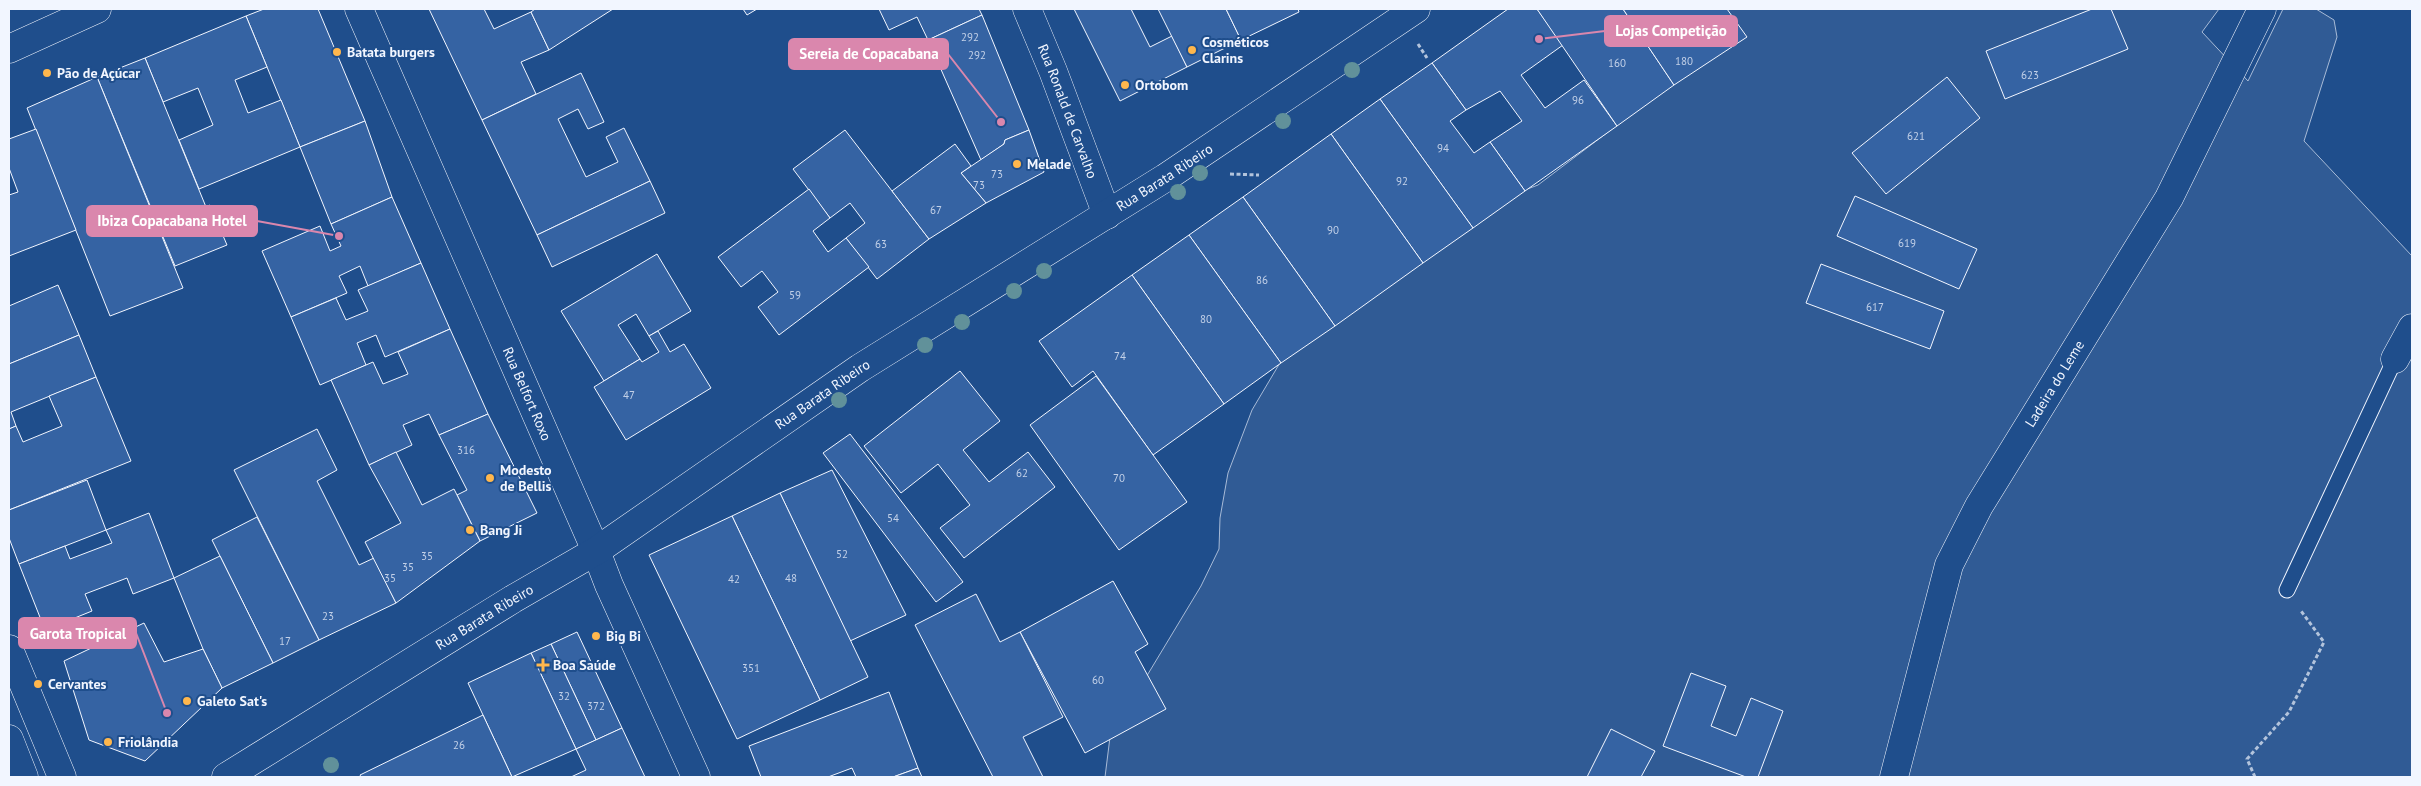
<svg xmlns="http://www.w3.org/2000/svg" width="2421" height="786" font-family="'PT Sans',sans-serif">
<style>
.built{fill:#305b95;stroke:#a8bbd7}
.building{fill:#3563a3;stroke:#f2f6ff}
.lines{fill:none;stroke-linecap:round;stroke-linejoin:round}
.lane-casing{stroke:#f2f6ff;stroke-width:17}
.street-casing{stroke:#f2f6ff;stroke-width:29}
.secondary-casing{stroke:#f2f6ff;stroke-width:29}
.path{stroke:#b3c4dc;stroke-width:3;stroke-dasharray:4 2.5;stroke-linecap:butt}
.lane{stroke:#1f4e8c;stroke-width:15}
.street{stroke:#1f4e8c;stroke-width:28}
.secondary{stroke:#1f4e8c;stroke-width:28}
.tree{fill:#61919a}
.poi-dot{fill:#ffb74d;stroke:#1f4e8c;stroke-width:2}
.labels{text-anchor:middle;stroke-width:4;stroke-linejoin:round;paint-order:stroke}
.number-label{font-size:11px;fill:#c3d1e8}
.poi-label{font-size:14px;font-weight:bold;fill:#f2f6ff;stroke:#1f4e8c;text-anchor:start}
.street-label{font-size:14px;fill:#f2f6ff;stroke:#1f4e8c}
.leader{fill:none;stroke:#da87ad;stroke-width:2}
.callout-dot{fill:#da87ad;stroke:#1f4e8c;stroke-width:2}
.callout{fill:#da87ad;stroke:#da87ad;stroke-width:2}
.callout-label{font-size:15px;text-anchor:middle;font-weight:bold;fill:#fff}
</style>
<rect width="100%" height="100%" fill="#1f4e8c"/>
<!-- built -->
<path class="built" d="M1722,9H2219L2202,32L2248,81L2283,9H2316L2334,20L2337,37L2304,141L2412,256V777H1105L1110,737L1201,586L1219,549L1220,518L1228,473L1252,410L1284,356L1517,193L1538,185L1612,129L1602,114L1734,27Z"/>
<!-- building -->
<g class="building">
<path d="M264,9H318L365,121L300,147L246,16Z"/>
<path d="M429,9H484L494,29L531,12L549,50L521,62L536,94L482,120Z"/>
<path d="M535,9H613L549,50L531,12Z"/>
<path d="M743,9H757L747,15Z"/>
<path d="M879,9H979L982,15L928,40L917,17L889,30Z"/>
<path d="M1074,9H1131L1150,47L1172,36L1187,67L1120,101Z"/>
<path d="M1158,9H1226L1241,40L1187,67Z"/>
<path d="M1226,9H1298L1299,12L1241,40Z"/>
<path d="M1508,9H1537L1563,45L1521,75L1545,108L1584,80L1617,126L1525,191L1490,142L1522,121L1500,91L1466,110L1432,63Z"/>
<path d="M1537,9H1623L1674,85L1617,126Z"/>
<path d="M1623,9H1727L1747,37L1674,85Z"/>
<path d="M2092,9H2111L2128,49L2005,99L1986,51Z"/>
<path d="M982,15L1029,130L1005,140L1004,144L981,160L928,40Z"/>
<path d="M246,16L267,67L235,80L248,113L281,100L300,147L199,189L179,140L213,125L198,88L163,102L145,58Z"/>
<path d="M145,58L206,207L210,205L227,245L175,266L97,77Z"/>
<path d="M1432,63L1466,110L1450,121L1474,153L1490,142L1525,191L1473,228L1380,99Z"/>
<path d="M581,73L604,122L588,129L578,109L558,119L586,177L618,162L606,137L624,128L650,181L537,235L482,120Z"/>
<path d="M97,77L183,288L110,316L27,108Z"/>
<path d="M1947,77L1980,118L1886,194L1852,153Z"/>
<path d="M1380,99L1473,228L1423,263L1331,134Z"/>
<path d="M365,121L392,197L331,224L300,147Z"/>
<path d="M36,129L76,230L9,256V195L18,192L9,168V139Z"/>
<path d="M845,130L929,239L877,279L846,238L865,223L850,203L830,218L793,169Z"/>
<path d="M1029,130L1044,172L986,203L961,173L1004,144L1005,140Z"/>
<path d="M1331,134L1423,263L1335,326L1243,197Z"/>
<path d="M955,144L971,166L961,173L986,203L929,239L892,191Z"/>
<path d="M650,181L665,213L552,267L537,235Z"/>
<path d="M809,189L830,218L813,231L828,252L846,238L869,267L779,335L758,307L778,292L762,271L741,287L718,257Z"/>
<path d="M1855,196L1977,249L1959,289L1837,236Z"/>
<path d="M392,197L421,263L368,286L360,266L339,276L347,293L291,317L262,251L320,226L330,251L341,246L331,224Z"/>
<path d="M1243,197L1335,326L1281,363L1189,235Z"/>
<path d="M1189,235L1281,363L1224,404L1132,275Z"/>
<path d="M657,254L691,311L649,336L636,314L618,325L640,359L604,381L561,311Z"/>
<path d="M421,263L450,329L385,357L376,335L357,343L366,365L320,385L291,317L336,298L346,320L368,311L358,290Z"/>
<path d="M1821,264L1944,311L1930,349L1806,303Z"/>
<path d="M1132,275L1224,404L1153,455L1093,371L1072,387L1039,341Z"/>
<path d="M58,285L79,335L9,364V306Z"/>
<path d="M450,329L488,414L439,435L429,414L403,425L412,445L369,465L331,380L373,362L383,384L408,374L398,352Z"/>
<path d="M658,331L670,352L684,344L711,388L626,440L594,387L640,359L642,362L659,352L649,336Z"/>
<path d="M79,335L96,377L11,412L16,426L9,429V364Z"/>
<path d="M960,371L1000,421L963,450L989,482L1028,452L1055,487L964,558L940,528L970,505L938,464L901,493L864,446Z"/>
<path d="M1096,376L1187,502L1119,550L1030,425Z"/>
<path d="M96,377L131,461L9,510V429L16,426L23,442L62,426L49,396Z"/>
<path d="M488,414L537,513L480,541L457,495L467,490L439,435Z"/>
<path d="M317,429L337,470L317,481L359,565L374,558L396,603L319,640L234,470Z"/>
<path d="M850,434L963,582L936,602L823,453Z"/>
<path d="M396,452L422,505L454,489L480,541L396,603L365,542L401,523L369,465Z"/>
<path d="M832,470L906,615L850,641L780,493Z"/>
<path d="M87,480L106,530L19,564L9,538V510Z"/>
<path d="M780,493L868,677L820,700L732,516Z"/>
<path d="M149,513L174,578L133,594L127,578L85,594L92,611L45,630L19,564L65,546L70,559L112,543L106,530Z"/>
<path d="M732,516L820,700L737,739L649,555Z"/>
<path d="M257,517L319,640L273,663L212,540Z"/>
<path d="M220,556L273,663L222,688L203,649L174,578Z"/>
<path d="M1113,581L1148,644L1135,652L1166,709L1085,753L1020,632Z"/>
<path d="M976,594L1000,642L1020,632L1063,717L1023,737L1043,777H993L915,625Z"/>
<path d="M144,623L164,662L203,649L222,688L145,761L89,740L64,661Z"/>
<path d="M577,632L622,728L596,740L551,644Z"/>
<path d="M551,644L596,740L576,749L531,653Z"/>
<path d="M531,653L576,749L512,777L468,683Z"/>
<path d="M1691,673L1726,686L1711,726L1736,736L1751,698L1783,711L1758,777H1746L1663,746Z"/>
<path d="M889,692L918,768L893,777H856L852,768L828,777H761L749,746Z"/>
<path d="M483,715L512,777H361L360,775Z"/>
<path d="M622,728L645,777H571L586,770L576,749Z"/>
<path d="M1611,729L1655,751L1641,777H1587Z"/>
<path d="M918,768L922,777H893Z"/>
</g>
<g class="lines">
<defs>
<path id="lane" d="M2287,590L2395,359"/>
<g id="street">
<path id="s1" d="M359,9L596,551L609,585L696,777"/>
<path id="s2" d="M1027,9L1053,71L1107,215"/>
<path d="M2395,359L2412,328"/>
<path d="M9,739L24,777"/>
<path id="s3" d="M1894,777L1949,565L1979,506L2169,198L2262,9"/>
</g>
<g id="secondary">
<path d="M9,49L97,9"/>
<path d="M9,649L62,777"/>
<path id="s4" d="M226,777L513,599L596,551L860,368L1165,178L1416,9"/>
</g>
</defs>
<!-- lane casing -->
<use href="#lane" class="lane-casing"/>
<!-- street casing -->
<use href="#street" class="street-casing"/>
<!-- secondary casing -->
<use href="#secondary" class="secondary-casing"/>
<!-- path -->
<g class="path">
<path d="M1418,44L1427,58"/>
<path d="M1230,174L1259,175"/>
<path d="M2255,777L2247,759L2289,712L2324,642L2301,611"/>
</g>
<!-- lane -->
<use href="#lane" class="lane"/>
<!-- street -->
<use href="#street" class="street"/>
<!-- secondary -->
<use href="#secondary" class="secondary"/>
</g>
<!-- trees -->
<g class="tree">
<circle cx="1352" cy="70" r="8"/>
<circle cx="1283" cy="121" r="8"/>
<circle cx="1200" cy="173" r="8"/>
<circle cx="1178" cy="192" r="8"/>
<circle cx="1044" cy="271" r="8"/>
<circle cx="1014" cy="291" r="8"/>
<circle cx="962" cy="322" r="8"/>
<circle cx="925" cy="345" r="8"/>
<circle cx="839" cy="400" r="8"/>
<circle cx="331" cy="765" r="8"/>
</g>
<!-- markers -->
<g class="poi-dot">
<circle cx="1192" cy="50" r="5"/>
<circle cx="337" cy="52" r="5"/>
<circle cx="47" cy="73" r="5"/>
<circle cx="1125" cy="85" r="5"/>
<circle cx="1017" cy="164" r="5"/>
<circle cx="490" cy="478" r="5"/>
<circle cx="470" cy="530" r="5"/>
<circle cx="596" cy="636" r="5"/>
<path d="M540.5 657.5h5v5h5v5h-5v5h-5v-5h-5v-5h5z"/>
<circle cx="38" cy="684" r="5"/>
<circle cx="187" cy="701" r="5"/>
<circle cx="108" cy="742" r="5"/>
</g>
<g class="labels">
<!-- number labels -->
<g class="number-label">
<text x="970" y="41">292</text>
<text x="977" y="59">292</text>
<text x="1684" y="65">180</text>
<text x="1617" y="67">160</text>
<text x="2030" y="79">623</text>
<text x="1578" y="104">96</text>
<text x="1916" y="140">621</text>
<text x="1443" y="152">94</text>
<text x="997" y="178">73</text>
<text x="1402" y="185">92</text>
<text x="979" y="189">73</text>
<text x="936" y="214">67</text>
<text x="1333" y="234">90</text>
<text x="1907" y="247">619</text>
<text x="881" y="248">63</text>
<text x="1262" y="284">86</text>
<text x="795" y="299">59</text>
<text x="1875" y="311">617</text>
<text x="1206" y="323">80</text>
<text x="1120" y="360">74</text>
<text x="629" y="399">47</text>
<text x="466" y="454">316</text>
<text x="1022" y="477">62</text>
<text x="1119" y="482">70</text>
<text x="893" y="522">54</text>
<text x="842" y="558">52</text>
<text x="427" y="560">35</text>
<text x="408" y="571">35</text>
<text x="390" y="582">35</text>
<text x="791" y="582">48</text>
<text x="734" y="583">42</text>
<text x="328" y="620">23</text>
<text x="285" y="645">17</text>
<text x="751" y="672">351</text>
<text x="1098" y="684">60</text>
<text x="564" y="700">32</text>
<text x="596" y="710">372</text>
<text x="459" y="749">26</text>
</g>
<!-- poi labels -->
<g class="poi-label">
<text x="1202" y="47">Cosméticos<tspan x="1202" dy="16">Clarins</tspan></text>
<text x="347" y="57">Batata burgers</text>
<text x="57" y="78">Pão de Açúcar</text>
<text x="1135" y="90">Ortobom</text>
<text x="1027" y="169">Melade</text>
<text x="500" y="475">Modesto<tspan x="500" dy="16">de Bellis</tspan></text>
<text x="480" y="535">Bang Ji</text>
<text x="606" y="641">Big Bi</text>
<text x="553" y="670">Boa Saúde</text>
<text x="48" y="689">Cervantes</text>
<text x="197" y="706">Galeto Sat's</text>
<text x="118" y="747">Friolândia</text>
</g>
<!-- street labels -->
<g class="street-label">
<text dy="5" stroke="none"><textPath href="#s2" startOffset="110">Rua Ronald de Carvalho</textPath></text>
<text dy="5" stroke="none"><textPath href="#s4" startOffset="1114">Rua Barata Ribeiro</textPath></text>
<text dy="5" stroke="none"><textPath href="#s3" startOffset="429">Ladeira do Leme</textPath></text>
<text dy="5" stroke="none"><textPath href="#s1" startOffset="420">Rua Belfort Roxo</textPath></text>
<text dy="5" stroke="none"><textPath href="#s4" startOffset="709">Rua Barata Ribeiro</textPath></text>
<text dy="5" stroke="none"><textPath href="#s4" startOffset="304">Rua Barata Ribeiro</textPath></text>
</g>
</g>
<!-- callouts -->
<path class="leader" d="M1539 39L1605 31M1001 122L948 54M339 236L257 221M167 713L136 633"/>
<g class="callout-dot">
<circle cx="1539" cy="39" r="5"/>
<circle cx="1001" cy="122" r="5"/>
<circle cx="339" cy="236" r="5"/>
<circle cx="167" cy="713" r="5"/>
</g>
<g class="callout">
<rect x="1605" y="16" width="132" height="30" rx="5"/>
<rect x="789" y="39" width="159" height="30" rx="5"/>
<rect x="87" y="206" width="170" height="30" rx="5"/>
<rect x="19" y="618" width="117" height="30" rx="5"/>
</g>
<g class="callout-label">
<text x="1671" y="36">Lojas Competição</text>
<text x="869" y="59">Sereia de Copacabana</text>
<text x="172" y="226">Ibiza Copacabana Hotel</text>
<text x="78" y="639">Garota Tropical</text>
</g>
<!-- border -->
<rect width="2421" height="786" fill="none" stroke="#f2f6ff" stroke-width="20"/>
</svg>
